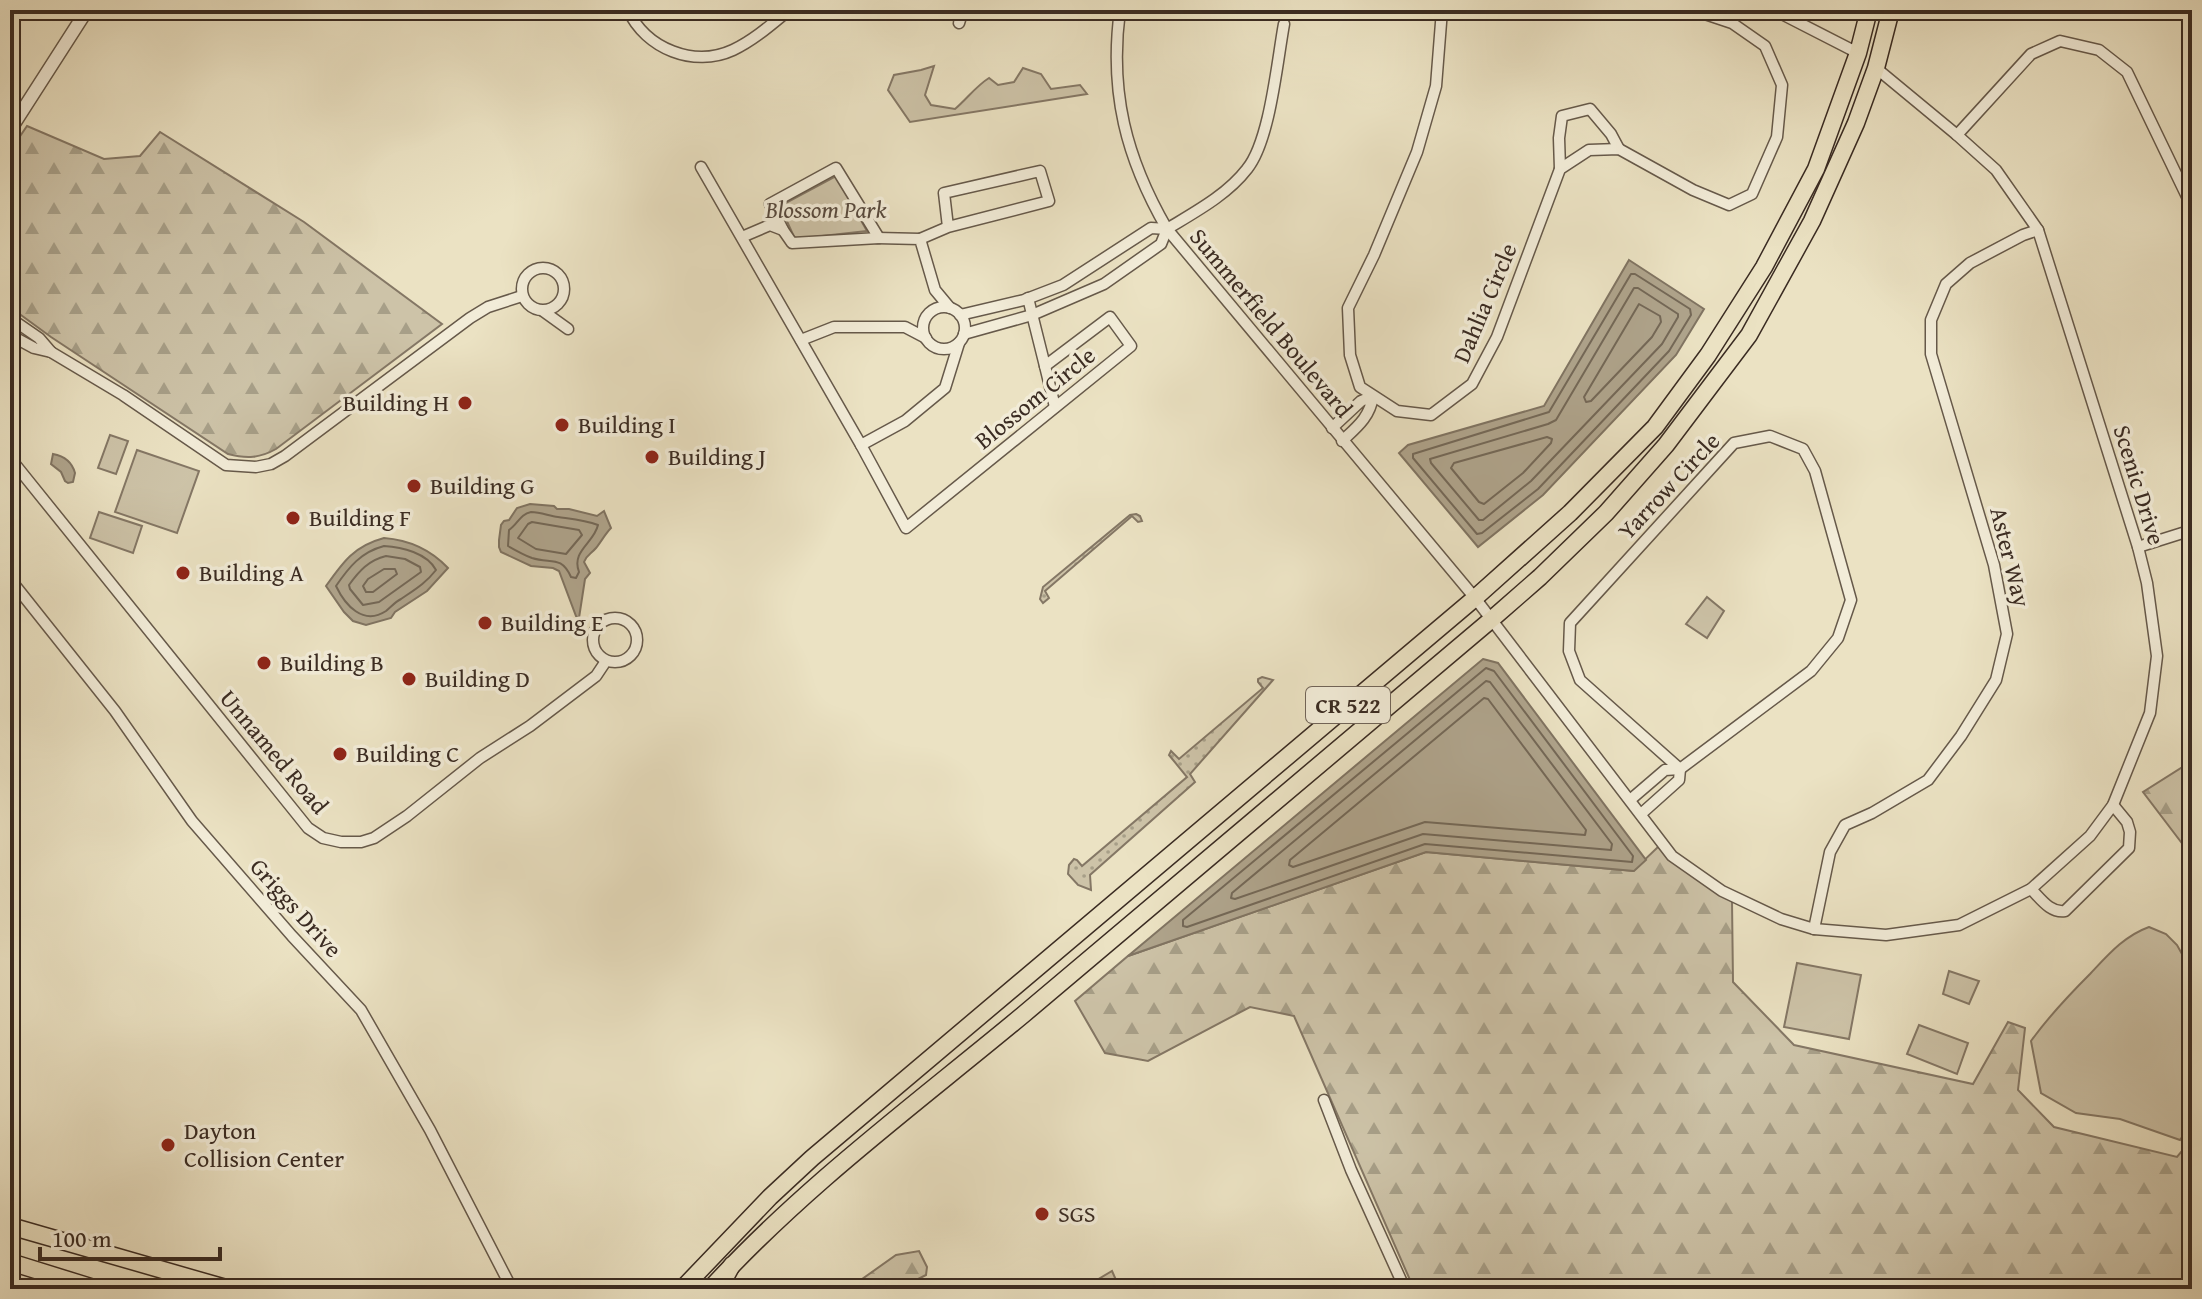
<svg xmlns="http://www.w3.org/2000/svg" width="2202" height="1299" font-family="'Gentium Book Plus',serif">
<style>
.grass{fill:url(#grass-dots);stroke:#847765;stroke-width:2}
.forest{fill:url(#forest-firs);stroke:#847765;stroke-width:2}
.park{fill:#cdc3a8;stroke:#847765;stroke-width:2}
.water{fill:#afa48c;stroke:#807462;stroke-width:2}
.lines{fill:none;stroke-linecap:round;stroke-linejoin:round}
.shore{stroke:#746857;stroke-width:2}
.minor-casing{stroke:#66594a;stroke-width:13}
.tertiary-casing{stroke:#66594a;stroke-width:15}
.primary-casing{stroke:#3a2b22;stroke-width:19}
.trunk-casing{stroke:#3a2b22;stroke-width:19}
.minor{stroke:#f2ecd8;stroke-width:10}
.tertiary{stroke:#f2ecd8;stroke-width:12}
.primary{stroke:#ebe2c3;stroke-width:16}
.trunk{stroke:#ebe2c3;stroke-width:16}
.poi-dot{fill:#8f2418;stroke:#f2ecd8;stroke-width:3}
.labels{text-anchor:middle;stroke-width:7;stroke-linejoin:round;paint-order:stroke}
.shield{fill:#f2ecd8;stroke:#716559;stroke-width:2}
.shield-label{font-size:22px;font-weight:bold;fill:#3a2b22}
.park-label{font-size:24px;font-style:italic;fill:#57493d;stroke:#f2ecd8}
.street-label{font-size:24px;fill:#3a2b22;stroke:#f2ecd8}
.poi-label{font-size:24px;fill:#3a2b22;stroke:#f2ecd8;text-anchor:start}
</style>
<defs>
<pattern id="grass-dots" width="8" height="8" patternUnits="userSpaceOnUse" patternTransform="scale(2)"><rect width="8" height="8" fill="#cdc3a8"/><path d="M2 2h.1M6 6h.1" fill="none" stroke="#a79f88" stroke-width="1.8" stroke-linecap="round"/></pattern>
<pattern id="forest-firs" width="22" height="20" patternUnits="userSpaceOnUse" patternTransform="scale(2)"><rect width="22" height="20" fill="#cdc3a8"/><path d="M5 1l3.5 6h-7zM16 11l3.5 6h-7z" fill="#a79f88"/></pattern>
</defs>
<rect width="100%" height="100%" fill="#ebe2c3"/>
<filter id="stains"><feTurbulence type="fractalNoise" baseFrequency=".0025" numOctaves="4"/><feColorMatrix values="0 0 0 0 .2 0 0 0 0 .09 0 0 0 0 .02 0 0 0 .5 -.17"/></filter>
<radialGradient id="worn" r=".72"><stop offset=".6" stop-color="#630" stop-opacity="0"/><stop offset="1" stop-color="#630" stop-opacity=".3"/></radialGradient>
<!-- grass -->
<g class="grass">
<path d="M1136,514L1140,516L1142,521L1138,522L1132,516L1045,591L1049,598L1043,603L1040,599L1043,587L1130,515Z"/>
<path d="M1262,677L1273,680L1190,774L1195,782L1090,875L1091,890L1078,885L1068,874L1069,865L1074,859L1077,860L1082,866L1187,777L1169,755L1171,751L1179,759L1263,688L1258,682V679Z"/>
</g>
<!-- forest -->
<g class="forest">
<path d="M27,126L104,159L140,156L160,132L304,222L442,324L276,449C260,458 247,459 228,454L51,337L10,307V151Z"/>
<path d="M2192,761V952L2182,939L2184,846L2143,792Z"/>
<path d="M1661,844L1732,901L1733,982L1794,1045L1973,1084L2008,1022L2025,1028L2018,1090L2054,1127L2177,1157L2192,1139V1289H1414L1294,1016L1250,1007L1148,1061L1105,1053L1075,1001L1128,956L1426,852L1633,871Z"/>
<path d="M919,1251L927,1267L926,1275L910,1283L906,1289H848L896,1255Z"/>
<path d="M1112,1271L1120,1289H1095L1092,1283Z"/>
</g>
<!-- park -->
<g class="park">
<path d="M934,66L925,95L931,105L955,109C967,99 976,86 989,78L998,85L1014,82L1023,68L1041,74L1051,89L1080,85L1087,94L910,122L888,90L894,75L921,70Z"/>
<path d="M836,176L867,231L795,239L780,206Z"/>
<path d="M110,435L128,441L116,474L98,468Z"/>
<path d="M137,450L199,471L177,533L115,512Z"/>
<path d="M99,512L142,526L133,553L90,538Z"/>
<path d="M1707,597L1724,611L1707,638L1686,624Z"/>
<path d="M2149,927L2166,934L2177,945L2192,972V1123L2180,1140L2120,1119L2076,1113L2041,1093L2031,1041C2049,1016 2069,995 2090,974C2108,955 2124,936 2149,927Z"/>
<path d="M1797,963L1861,975L1849,1039L1784,1027Z"/>
<path d="M1949,971L1979,981L1969,1004L1943,994Z"/>
<path d="M1919,1025L1968,1043L1957,1074L1907,1054Z"/>
</g>
<!-- water -->
<g class="water">
<path d="M1629,260L1704,309L1676,355L1543,495L1478,547L1399,453L1408,445L1544,406Z"/>
<path d="M53,454C64,456 72,462 75,473L73,482L68,483L65,481L61,472L51,464Z"/>
<path d="M530,504L554,506L557,509H569L597,516L604,511L611,528C605,534 601,542 596,548C591,554 587,554 584,562L590,573L585,579L579,618L576,616L559,571L553,568L531,566L501,552L499,547V540L501,525L504,521L509,520L517,508Z"/>
<path d="M384,538C410,540 430,549 448,568L427,591L395,612L391,618L366,625L353,621L344,612L326,586C343,562 354,546 384,538Z"/>
<path d="M1483,659L1498,663L1646,860L1634,871L1426,852L1128,956Z"/>
</g>
<g class="lines">
<!-- shore -->
<g class="shore">
<path d="M1631,274H1635L1690,309L1691,315L1669,351L1538,489L1482,533L1477,534L1413,458V454L1549,412Z"/>
<path d="M1634,288H1638L1678,314V317L1662,344L1531,481L1483,520H1479L1431,463L1430,459L1548,424L1556,420Z"/>
<path d="M1639,304L1660,316L1661,322L1652,337L1591,401L1586,402L1584,397Z"/>
<path d="M1547,437L1552,439L1551,443L1523,473L1484,504L1479,502L1451,468L1454,463Z"/>
<path d="M531,512C541,512 549,516 558,517C572,519 585,520 598,525C594,543 571,551 579,572L576,578L571,577C561,555 551,564 532,558C524,555 515,550 508,546L509,530C518,524 520,514 531,512Z"/>
<path d="M532,522L579,530L582,535L566,554L536,549L518,538L528,524Z"/>
<path d="M384,546C402,547 427,553 436,570C426,583 414,590 401,599C395,602 391,607 386,611C363,626 345,605 336,586C349,567 361,552 384,546Z"/>
<path d="M386,556L405,559L420,567L421,572L379,602L363,605L350,589L349,585C359,571 369,560 386,556Z"/>
<path d="M384,569H395L397,574L373,592H366L363,586L368,579Z"/>
<path d="M1486,668L1494,671L1633,856L1632,862L1425,844L1187,927L1183,926V920Z"/>
<path d="M1486,681L1490,682L1612,844L1611,850L1423,834L1235,899L1231,898L1232,893Z"/>
<path d="M1484,698L1488,699L1586,830L1585,835L1425,822L1293,867L1289,865L1290,860Z"/>
</g>
<defs>
<g id="minor">
<path d="M628,10C646,49 694,68 733,50C754,40 772,24 789,10"/>
<path d="M1120,10C1109,92 1126,158 1167,229L1475,598L1672,856L1722,891L1781,919L1814,929L1886,935L1959,925L2031,889L2090,836L2113,805L2150,713L2157,656L2147,583L2138,547L2038,230L1996,170L1957,135L1876,68"/>
<path d="M1442,10L1436,86L1417,152L1374,255L1348,308L1350,355L1360,387L1397,411L1431,415L1472,384L1497,337L1560,169L1589,150L1619,149L1693,190L1729,205L1752,194L1777,137L1782,85L1765,46L1732,23L1693,10"/>
<path d="M1774,10L1858,53"/>
<path d="M959,23L963,10"/>
<path d="M1957,135L2031,54L2060,41L2099,50L2127,72L2192,207"/>
<path d="M701,167L861,445"/>
<path d="M836,168L879,238L792,243L783,230L770,204Z"/>
<path d="M1560,169L1559,138L1562,116L1590,109L1611,134L1619,149"/>
<path d="M1167,229C1195,212 1227,195 1247,169C1270,141 1277,62 1284,24"/>
<path d="M742,237L770,225L783,230"/>
<path d="M877,238L920,239L935,290L950,308"/>
<path d="M920,239L948,227L1049,201L1040,171L944,193L948,227"/>
<circle cx="543" cy="289" r="21"/>
<circle cx="944" cy="328" r="21"/>
<path d="M543,311L568,329"/>
<path d="M960,315L1024,300L1063,285L1151,228L1167,229"/>
<path d="M10,318L39,338L51,352"/>
<path d="M964,334L1032,315L1104,284L1161,244L1167,229"/>
<path d="M10,335L34,348L51,352L123,395L226,465L256,467L271,464L285,456L470,318L488,307L522,296"/>
<path d="M801,340L834,327H905L926,338"/>
<path d="M959,343L945,388L905,421L861,445L906,528L1131,346L1110,317L1045,366L1028,298"/>
<path d="M1045,366L1055,407"/>
<path d="M1332,428L1361,401L1373,396C1370,417 1357,427 1342,441"/>
<path d="M10,458L308,828L323,838L341,842H361L374,838L407,816L480,758L530,726L596,676L606,661"/>
<path d="M2138,547L2192,530"/>
<path d="M10,579L115,711L192,821L292,936L361,1010L430,1130L512,1289"/>
<circle cx="615" cy="640" r="22"/>
<path d="M1630,800L1665,770L1680,769L1811,671L1838,638L1851,600L1815,471L1803,449L1770,436L1734,443L1570,623L1569,651L1580,680L1680,769"/>
<path d="M1641,814L1679,780L1680,769"/>
<path d="M2031,889C2041,899 2050,913 2065,911L2129,848L2130,832L2127,822L2113,805"/>
<path d="M1814,929L1830,852L1845,825L1872,813L1928,780L1961,736L1996,680L2007,634L1994,565L1931,354V320L1946,284L1970,263L2023,235L2038,230"/>
<path d="M1324,1100L1351,1170L1405,1289"/>
</g>
<path id="tertiary" d="M10,130L87,10"/>
<g id="primary">
<path d="M682,1289L770,1197L812,1158L1475,598L1570,513L1655,427L1708,355L1764,267L1816,169L1858,53L1869,10"/>
<path d="M710,1289C804,1186 917,1103 1024,1014C1181,883 1335,750 1492,619L1540,577L1606,513L1666,445L1749,335L1812,221L1856,123L1876,68L1891,10"/>
</g>
<g id="trunk">
<path d="M10,1226L229,1289"/>
<path d="M10,1262L97,1289"/>
<path d="M719,1289L732,1265"/>
</g>
</defs>
<!-- minor casing -->
<use href="#minor" class="minor-casing"/>
<!-- tertiary casing -->
<use href="#tertiary" class="tertiary-casing"/>
<!-- primary casing -->
<use href="#primary" class="primary-casing"/>
<!-- trunk casing -->
<use href="#trunk" class="trunk-casing"/>
<!-- minor -->
<use href="#minor" class="minor"/>
<!-- tertiary -->
<use href="#tertiary" class="tertiary"/>
<!-- primary -->
<use href="#primary" class="primary"/>
<!-- trunk -->
<use href="#trunk" class="trunk"/>
</g>
<!-- markers -->
<g class="poi-dot">
<circle cx="465" cy="403" r="8"/>
<circle cx="562" cy="425" r="8"/>
<circle cx="652" cy="457" r="8"/>
<circle cx="414" cy="486" r="8"/>
<circle cx="293" cy="518" r="8"/>
<circle cx="183" cy="573" r="8"/>
<circle cx="485" cy="623" r="8"/>
<circle cx="264" cy="663" r="8"/>
<circle cx="409" cy="679" r="8"/>
<circle cx="340" cy="754" r="8"/>
<circle cx="168" cy="1145" r="8"/>
<circle cx="1042" cy="1214" r="8"/>
</g>
<g class="labels">
<!-- shield labels -->
<rect class="shield" x="1306" y="687" width="84" height="36" rx="6"/>
<g class="shield-label">
<text x="1348" y="713">CR 522</text>
</g>
<!-- park labels -->
<g class="park-label">
<text x="826" y="218">Blossom Park</text>
</g>
<!-- street labels -->
<g class="street-label">
<text transform="translate(1485 303) rotate(-67)" y="8">Dahlia Circle</text>
<text transform="translate(1271 323) rotate(50)" y="8">Summerfield Boulevard</text>
<text transform="translate(1035 398) rotate(-39)" y="8">Blossom Circle</text>
<text transform="translate(2139 485) rotate(73)" y="8">Scenic Drive</text>
<text transform="translate(1669 486) rotate(-47)" y="8">Yarrow Circle</text>
<text transform="translate(2010 557) rotate(76)" y="8">Aster Way</text>
<text transform="translate(274 752) rotate(50)" y="8">Unnamed Road</text>
<text transform="translate(296 908) rotate(48)" y="8">Griggs Drive</text>
</g>
<!-- poi labels -->
<g class="poi-label">
<text x="449" y="411" text-anchor="end">Building H</text>
<text x="578" y="433">Building I</text>
<text x="668" y="465">Building J</text>
<text x="430" y="494">Building G</text>
<text x="309" y="526">Building F</text>
<text x="199" y="581">Building A</text>
<text x="501" y="631">Building E</text>
<text x="280" y="671">Building B</text>
<text x="425" y="687">Building D</text>
<text x="356" y="762">Building C</text>
<text x="184" y="1139">Dayton<tspan x="184" dy="28">Collision Center</tspan></text>
<text x="1058" y="1222">SGS</text>
</g>
</g>
<!-- margin -->
<rect width="2202" height="1299" fill="none" stroke="#ebe2c3" stroke-width="40"/>
<rect x="12" y="12" width="2178" height="1275" fill="none" stroke="#3a2b22" stroke-width="4"/>
<rect x="20" y="20" width="2162" height="1259" fill="none" stroke="#3a2b22" stroke-width="2"/>
<!-- scale -->
<path d="M40 1247v12h180v-12" fill="none" stroke="#3a2b22" stroke-width="4"/>
<text x="52" y="1247" font-size="24" fill="#3a2b22" stroke="#f2ecd8" stroke-width="6" paint-order="stroke">100 m</text>
<rect width="100%" height="100%" filter="url(#stains)"/>
<rect width="100%" height="100%" fill="url(#worn)"/>
</svg>
